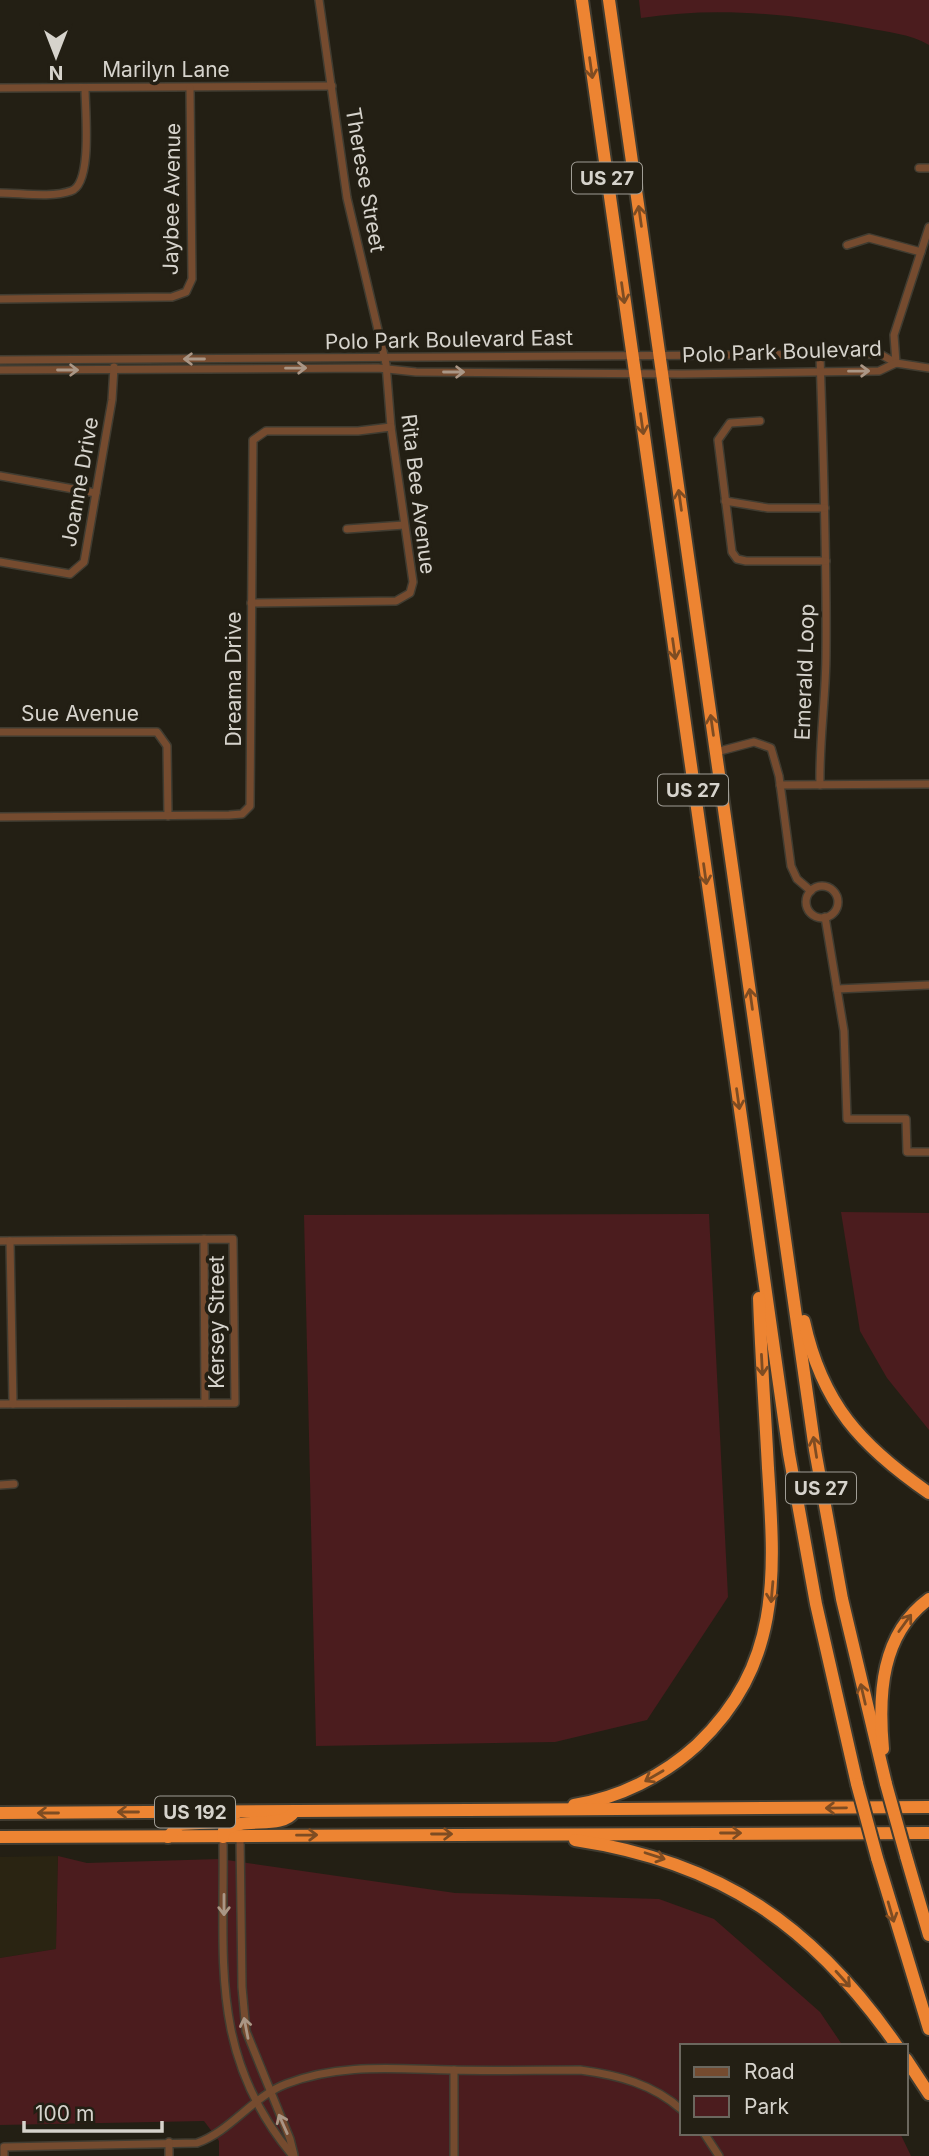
<svg xmlns="http://www.w3.org/2000/svg" width="929" height="2156" viewBox="0 0 929 2156" font-family="Inter,sans-serif">
<rect width="100%" height="100%" fill="#231f14"/>
<polygon fill="#2a2412" points="58,1856 56,1949 0,1958 0,1857"/>
<g fill="#4b1c1e">
<path d="M639,0h290v45c-18,-11 -42,-13 -62,-17 -75,-14 -150,-22 -226,-10z"/>
<polygon points="841,1212 929,1213 929,1430 887,1378 860,1331"/>
<polygon points="709,1214 728,1597 647,1720 555,1742 316,1746 304,1215"/>
<polygon points="58,1856 87,1863 220,1859 455,1893 659,1899 714,1919 820,2012 843,2046 682,2046 682,2133 900,2133 911,2156 219,2156 219,2141 204,2121 0,2125 0,1958 56,1949"/>
</g>
<g fill="none" stroke-linecap="round" stroke-linejoin="round">
<g stroke="#403c31" stroke-width="10">
<g id="street">
<polyline points="0,88 332,86"/>
<polyline points="919,168 929,168"/>
<path d="M0,193c21,0 51,5 71,-2 22,-7 14,-82 14,-103"/>
<polyline points="847,245 869,238 921,252"/>
<polyline points="0,299 172,297 186,292 192,279 190,88"/>
<path d="M820,355c3,99 7,198 6,298 0,44 -7,88 -6,132"/>
<polyline points="0,360 880,354 896,363"/>
<polyline points="896,363 894,335 929,227"/>
<polyline points="0,370 378,368 416,372 682,374 879,371 896,363 929,368"/>
<polyline points="760,421 730,423 718,440 732,552 737,559 746,561 826,561"/>
<polyline points="0,476 96,493"/>
<polyline points="725,501 768,508 825,508"/>
<polyline points="347,529 404,525"/>
<polyline points="0,562 70,574 84,562 112,400 114,367"/>
<polyline points="251,603 396,601 410,593 413,582 391,427 386,364 347,198 319,0"/>
<polyline points="0,732 157,732 167,746 168,816"/>
<polyline points="716,752 754,742 771,748 779,776 791,866 797,879 811,891"/>
<polyline points="780,785 929,784"/>
<polyline points="0,817 229,815 242,814 250,806 253,440 266,431 358,431 391,427"/>
<circle cx="822" cy="902" r="16"/>
<polyline points="825,917 844,1031 847,1119 906,1119 907,1152 929,1152"/>
<polyline points="837,989 929,985"/>
<polyline points="204,1239 205,1403"/>
<polyline points="0,1241 233,1239 235,1403 0,1404"/>
<polyline points="10,1241 13,1404"/>
<polyline points="0,1485 14,1484"/>
<polyline points="240,1836 242,1987 246,2031 290,2139 294,2155"/>
<path d="M223,1837c2,122 -15,218 70,319"/>
<polyline points="454,2070 454,2156"/>
<polyline points="704,2133 719,2156"/>
<path d="M4,2156v-9l193,-4c34,-12 55,-46 89,-59 53,-21 109,-15 165,-14 43,1 86,0 129,0 38,5 73,14 102,40"/>
<polyline points="169,2156 169,2142"/>
</g>
</g>
<g stroke="#403c31" stroke-width="16">
<g id="highway">
<polyline points="582,0 789,1454 816,1604 857,1784"/>
<polyline points="609,0 815,1450 842,1599 886,1784"/>
<path d="M804,1321c18,83 57,125 125,172"/>
<path d="M883,1749c-5,-55 -2,-115 46,-150"/>
<path d="M574,1805c45,-7 89,-29 123,-60 85,-81 78,-170 71,-277 -3,-57 -7,-114 -9,-170"/>
<polyline points="0,1813 929,1807"/>
<polyline points="0,1837 929,1833"/>
<polyline points="168,1837 180,1824 219,1822 236,1813"/>
<path d="M223,1837l1,-7c20,-14 57,0 70,-18"/>
<path d="M575,1840c146,22 238,85 322,206"/>
<polyline points="906,1856 929,1935"/>
<polyline points="877,1858 929,2029"/>
<polyline points="906,2059 929,2094"/>
</g>
</g>
<use href="#street" stroke="#754b2f" stroke-width="7"/>
<use href="#highway" stroke="#ed8432" stroke-width="12"/>
<g stroke="#403c31" stroke-width="16" stroke-linecap="butt">
<g id="highway-bridge">
<polyline points="857,1784 877,1858"/>
<polyline points="886,1784 906,1856"/>
</g>
</g>
<use href="#highway-bridge" stroke="#ed8432" stroke-width="12"/>
</g>
<defs><path id="oneway-shaft" d="M-6 0H5M1.5-3L5.5 0L1.5 3" fill="none" stroke-width="1.6" stroke-linecap="round" stroke-linejoin="round" transform="scale(1.75)"/></defs>
<g stroke="#7e4c22">
<use href="#oneway-shaft" transform="translate(591 68) rotate(82)"/>
<use href="#oneway-shaft" transform="translate(640 216) rotate(-98)"/>
<use href="#oneway-shaft" transform="translate(623 293) rotate(82)"/>
<use href="#oneway-shaft" transform="translate(642 424) rotate(82)"/>
<use href="#oneway-shaft" transform="translate(680 500) rotate(-98)"/>
<use href="#oneway-shaft" transform="translate(674 649) rotate(82)"/>
<use href="#oneway-shaft" transform="translate(712 725) rotate(-98)"/>
<use href="#oneway-shaft" transform="translate(705 874) rotate(82)"/>
<use href="#oneway-shaft" transform="translate(751 999) rotate(-98)"/>
<use href="#oneway-shaft" transform="translate(738 1099) rotate(82)"/>
<use href="#oneway-shaft" transform="translate(762 1365) rotate(87)"/>
<use href="#oneway-shaft" transform="translate(815 1447) rotate(-99)"/>
<use href="#oneway-shaft" transform="translate(772 1592) rotate(95)"/>
<use href="#oneway-shaft" transform="translate(905 1623) rotate(-54)"/>
<use href="#oneway-shaft" transform="translate(863 1694) rotate(-103)"/>
<use href="#oneway-shaft" transform="translate(654 1776) rotate(150)"/>
<use href="#oneway-shaft" transform="translate(836 1808) rotate(179)"/>
<use href="#oneway-shaft" transform="translate(128 1812) rotate(180)"/>
<use href="#oneway-shaft" transform="translate(48 1813) rotate(180)"/>
<use href="#oneway-shaft" transform="translate(731 1833)"/>
<use href="#oneway-shaft" transform="translate(442 1834)"/>
<use href="#oneway-shaft" transform="translate(307 1835) rotate(-1)"/>
<use href="#oneway-shaft" transform="translate(655 1856) rotate(18)"/>
<use href="#oneway-shaft" transform="translate(891 1912) rotate(74)"/>
<use href="#oneway-shaft" transform="translate(843 1979) rotate(48)"/>
</g>
<g stroke="#aa9685">
<use href="#oneway-shaft" transform="translate(194 359) rotate(180)"/>
<use href="#oneway-shaft" transform="translate(296 368) rotate(-1)"/>
<use href="#oneway-shaft" transform="translate(68 370)"/>
<use href="#oneway-shaft" transform="translate(859 371) rotate(-1)"/>
<use href="#oneway-shaft" transform="translate(454 372)"/>
<use href="#oneway-shaft" transform="translate(224 1905) rotate(90)"/>
<use href="#oneway-shaft" transform="translate(246 2028) rotate(-101)"/>
<use href="#oneway-shaft" transform="translate(283 2124) rotate(-114)"/>
</g>
<g text-anchor="middle" stroke-width="7" stroke-linejoin="round" paint-order="stroke">
<g fill="#231f14" stroke="#a09d95" stroke-width="2">
<rect x="572" y="162.5" width="70" height="31" rx="5"/>
<rect x="658" y="774.5" width="70" height="31" rx="5"/>
<rect x="786" y="1472.5" width="70" height="31" rx="5"/>
<rect x="155" y="1796.5" width="80" height="31" rx="5"/>
</g>
<g font-size="19" font-weight="bold" fill="#d6d3cc">
<text x="607" y="185">US 27</text>
<text x="693" y="797">US 27</text>
<text x="821" y="1495">US 27</text>
<text x="195" y="1819">US 192</text>
</g>
<g font-size="21" fill="#d6d3cc" stroke="#231f14">
<text x="166" y="77">Marilyn Lane</text>
<text transform="translate(365 180) rotate(80)" y="7">Therese Street</text>
<text transform="translate(172 199) rotate(-89)" y="7">Jaybee Avenue</text>
<text transform="translate(449 340) rotate(-1)" y="7">Polo Park Boulevard East</text>
<text transform="translate(782 352) rotate(-2)" y="7">Polo Park Boulevard</text>
<text transform="translate(80 482) rotate(-80)" y="7">Joanne Drive</text>
<text transform="translate(418 494) rotate(83)" y="7">Rita Bee Avenue</text>
<text transform="translate(805 672) rotate(-88)" y="7">Emerald Loop</text>
<text transform="translate(234 679) rotate(-90)" y="7">Dreama Drive</text>
<text x="80" y="721">Sue Avenue</text>
<text transform="translate(217 1322) rotate(-90)" y="7">Kersey Street</text>
</g>
</g>
<rect x="680" y="2044" width="228" height="91" fill="#231f14" stroke="#6b675e" stroke-width="2"/>
<rect x="694" y="2067" width="35" height="10" fill="#754b2f" stroke="#6b675e" stroke-width="2"/>
<text x="744" y="2079" font-size="21" fill="#d6d3cc">Road</text>
<rect x="694" y="2096" width="35" height="21" fill="#4b1c1e" stroke="#6b675e" stroke-width="2"/>
<text x="744" y="2114" font-size="21" fill="#d6d3cc">Park</text>
<g transform="translate(56 56) rotate(180)" stroke="#231f14" stroke-width="5" paint-order="stroke">
<path d="M0-5L12 26L0 18L-12 26Z" fill="#d6d3cc"/>
<text y="-10" font-size="19" font-weight="bold" text-anchor="middle" fill="#d6d3cc">N</text>
</g>
<path d="M24 2121v10h138v-10" fill="none" stroke="#d6d3cc" stroke-width="3.5"/>
<text x="35" y="2121" font-size="21" fill="#d6d3cc" stroke="#231f14" stroke-width="5" paint-order="stroke">100 m</text>
</svg>
